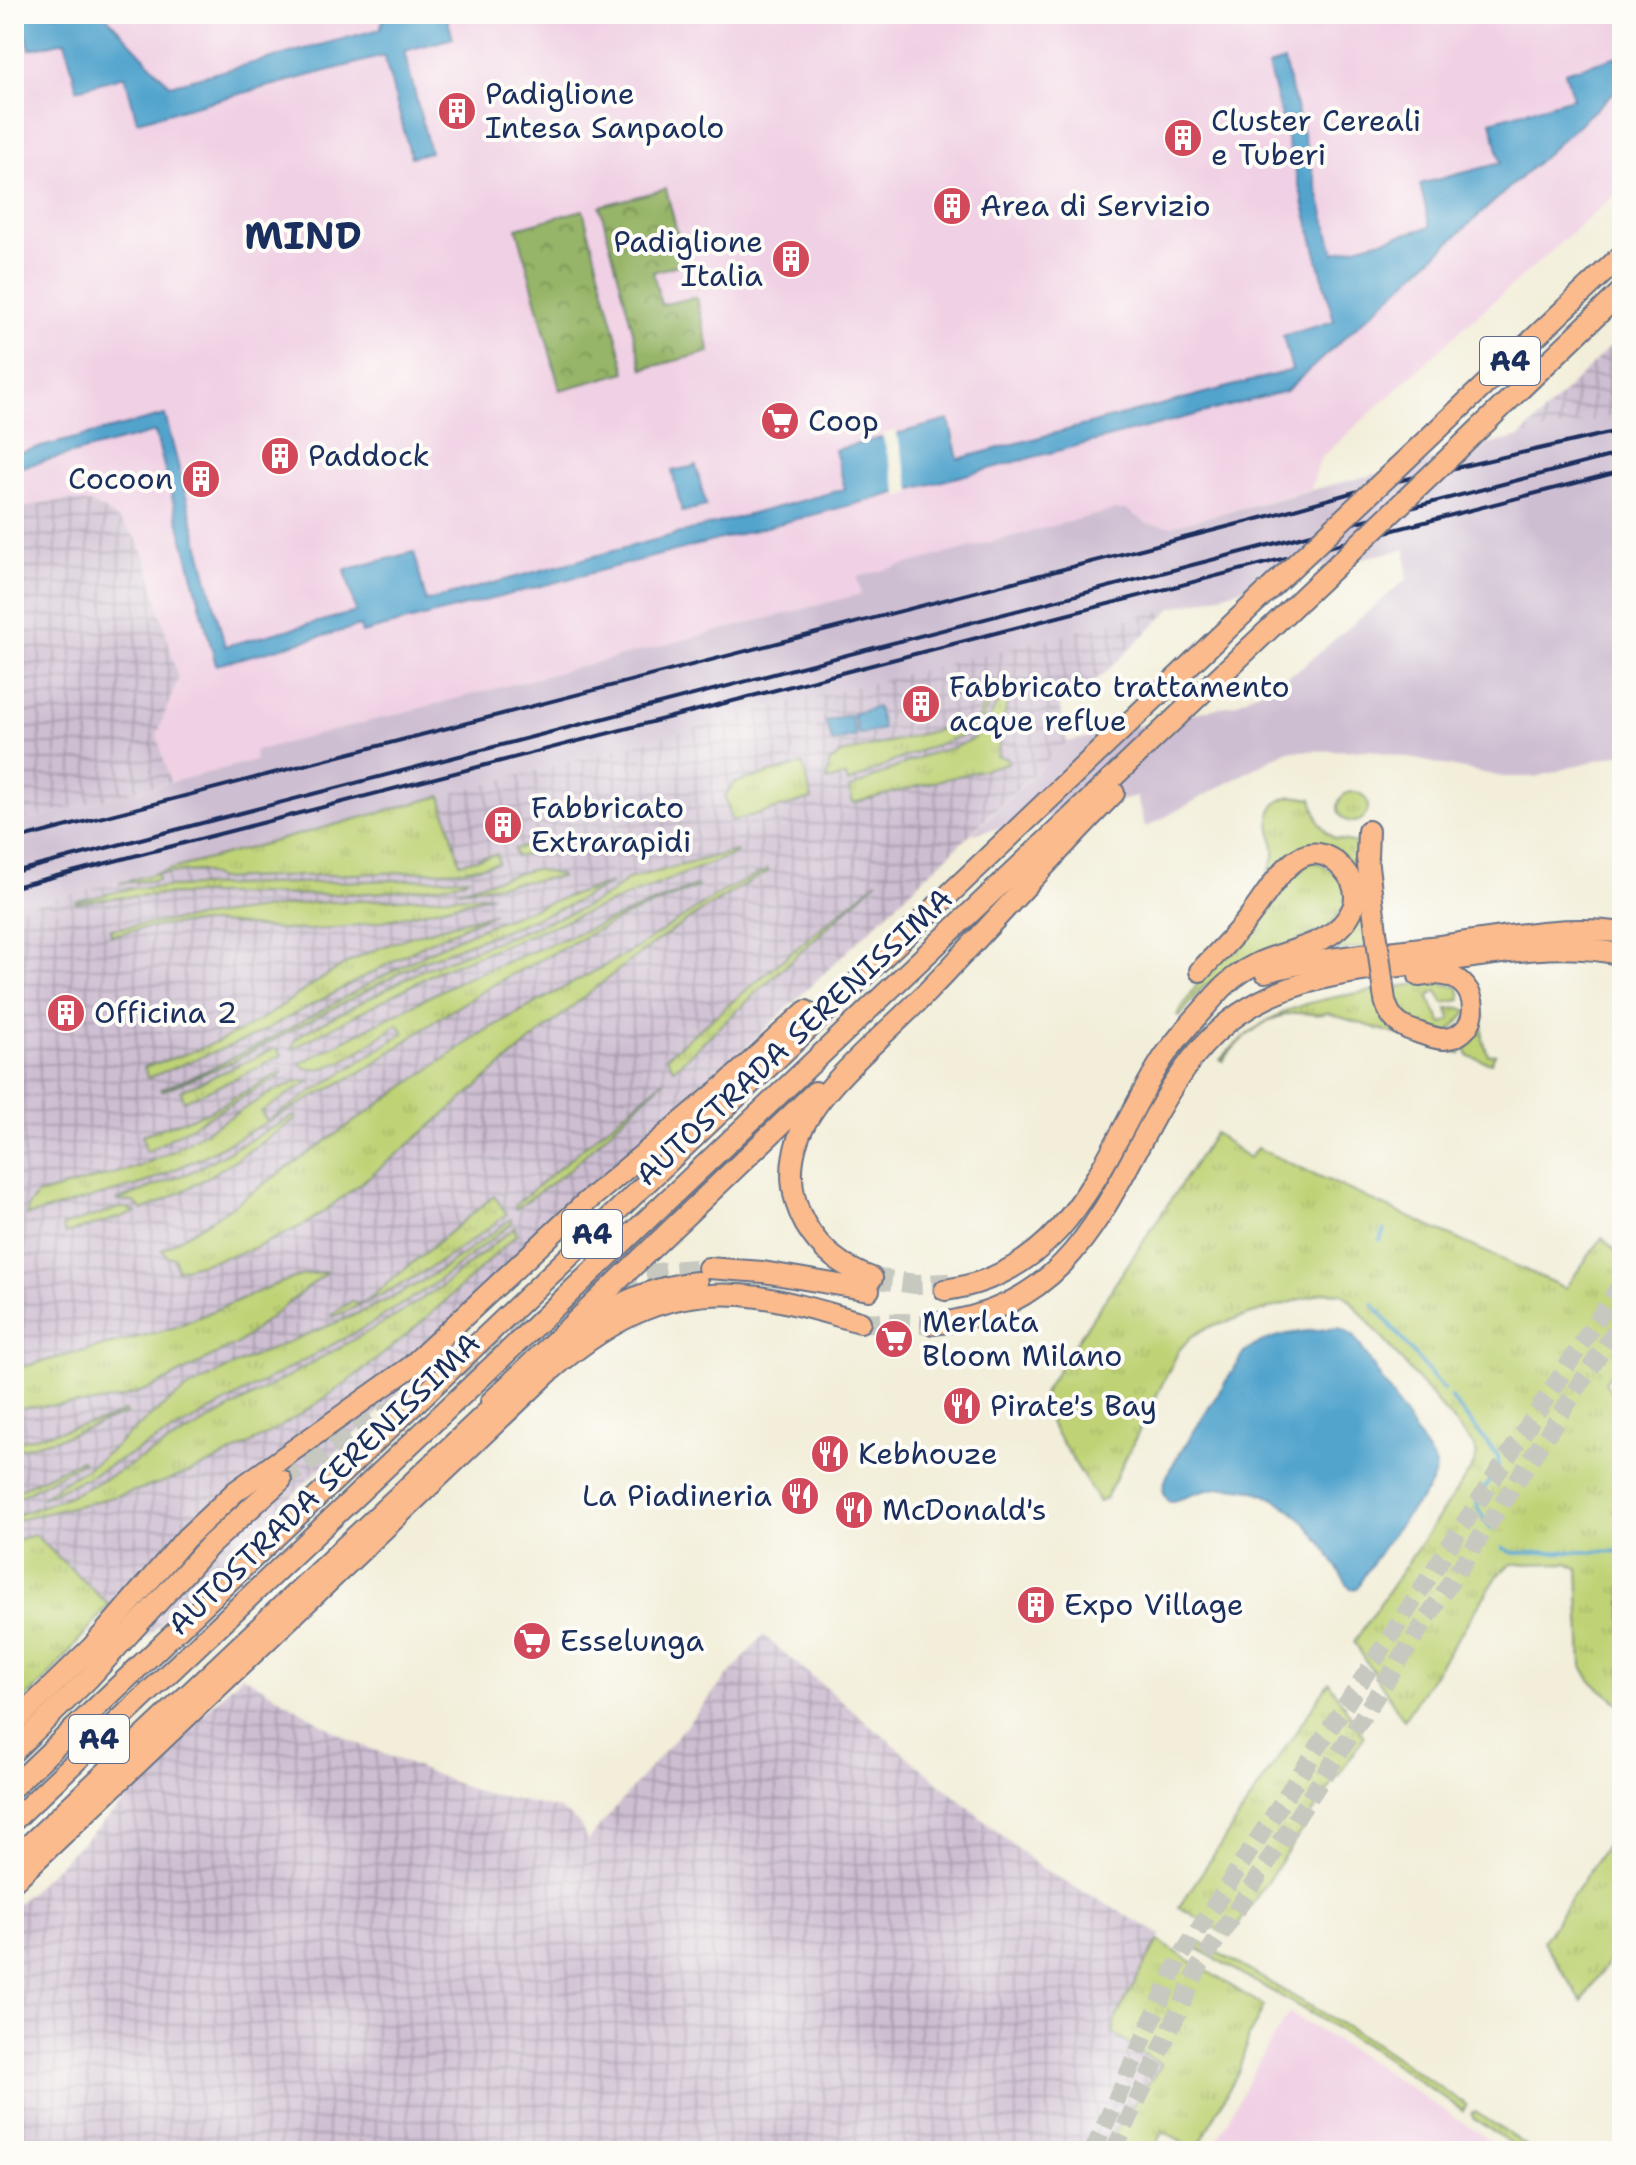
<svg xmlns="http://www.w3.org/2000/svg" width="1636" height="2165" viewBox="0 0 1636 2165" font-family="'Shantell Sans',sans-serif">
<defs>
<pattern id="industrial-grid" width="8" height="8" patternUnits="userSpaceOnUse" patternTransform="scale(2)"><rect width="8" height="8" fill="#cebed1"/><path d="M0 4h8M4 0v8" fill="none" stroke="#a69bad"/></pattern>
<pattern id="grass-tufts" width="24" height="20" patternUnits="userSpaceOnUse" patternTransform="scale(2)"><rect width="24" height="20" fill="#bfd376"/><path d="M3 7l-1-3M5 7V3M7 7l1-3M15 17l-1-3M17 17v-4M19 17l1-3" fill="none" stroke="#a4b568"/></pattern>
<pattern id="forest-crowns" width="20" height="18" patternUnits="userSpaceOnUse" patternTransform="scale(2)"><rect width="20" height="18" fill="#97b567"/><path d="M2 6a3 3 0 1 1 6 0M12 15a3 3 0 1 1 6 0" fill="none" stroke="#7a9458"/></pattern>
</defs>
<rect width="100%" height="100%" fill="#fdfcf7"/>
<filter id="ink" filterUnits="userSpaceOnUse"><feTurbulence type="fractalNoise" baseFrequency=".0125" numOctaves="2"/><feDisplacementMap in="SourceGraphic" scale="16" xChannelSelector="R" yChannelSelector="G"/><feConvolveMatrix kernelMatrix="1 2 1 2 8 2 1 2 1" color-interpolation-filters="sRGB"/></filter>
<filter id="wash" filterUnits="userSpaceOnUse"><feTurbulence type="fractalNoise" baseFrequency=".006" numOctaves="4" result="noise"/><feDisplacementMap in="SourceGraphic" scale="32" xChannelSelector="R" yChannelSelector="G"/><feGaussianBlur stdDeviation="1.8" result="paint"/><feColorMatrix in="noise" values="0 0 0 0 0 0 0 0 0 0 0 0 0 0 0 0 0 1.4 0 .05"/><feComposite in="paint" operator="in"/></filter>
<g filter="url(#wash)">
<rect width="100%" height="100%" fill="#f2eed9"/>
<g fill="#f0d0e4">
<polygon points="14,14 1622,14 1622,189 1461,330 1320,459 1311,489 1170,526 1148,524 1127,510 857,577 861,594 255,751 256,760 170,782 157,735 178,679 147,561 136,538 109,512 91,504 69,500 47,502 14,510"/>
<polygon points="1289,2013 1358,2054 1506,2151 1211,2151 1259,2061"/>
</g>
<g fill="url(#industrial-grid)">
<polygon points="1622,334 1622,415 1520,437"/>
<polygon points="69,500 91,504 108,512 125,526 136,538 147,561 178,679 157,735 170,782 14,823 14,510 47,502"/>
<polygon points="1174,606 1102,676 1059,702 1067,742 548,1236 448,1344 145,1639 35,1535 14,1540 14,909 786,704"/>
<polygon points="763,1635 1038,1866 1161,1935 1117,2015 1161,2065 1101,2151 14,2151 14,1907 144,1783 163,1755 242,1675 349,1740 478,1792 560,1809 580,1824 587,1841"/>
</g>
<polygon fill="#cebed1" points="1622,415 1622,753 1536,777 1503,777 1370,750 1286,751 1145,828 1137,797 972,834 1067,742 1235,704 1298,670 1407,579 1406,549 1284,575 1212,598 786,704 14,909 14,823 256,760 254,751 861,594 857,577 1114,510 1127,510 1148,524 1170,526 1520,437"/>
<g fill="url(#grass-tufts)" stroke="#6d816a" stroke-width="2">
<path d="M982,679l11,1 -7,32 -5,9 -12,12 -66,24 -55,26 -2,-7 -19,5 2,-18 12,-9 136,-34c11,-12 -1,-27 5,-41z"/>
<path d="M1010,688l-13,68 10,2 1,5 -155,40 -4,-14c25,-11 49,-23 74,-33 17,-6 37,-8 52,-19 17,-12 20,-41 35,-49z"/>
<polygon points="803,764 812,799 732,821 725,796 734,783"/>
<circle cx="1353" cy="807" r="15"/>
<polygon points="441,796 460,863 497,854 498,863 464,870 218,879 201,871 157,874 158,880 120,883"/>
<path d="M1292,796l20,3 7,23 7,9 8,7 27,6 12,102 -73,10 57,-40 -21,-62 -71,26c3,-8 8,-16 9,-25 2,-23 -19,-49 18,-59z"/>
<polygon points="557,838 566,847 516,857 514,849"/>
<polygon points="736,851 737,853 438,971 292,1049 295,1040 303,1033 422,970 583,908 611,893 628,879"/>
<polygon points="1312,862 1321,864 1342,877 1347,902 1329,927 1230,970 1206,985 1199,991 1180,1017 1177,1015 1200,980 1284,876"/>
<polygon points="534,869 560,875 561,877 458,890"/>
<path d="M768,869v3c-171,90 -305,241 -462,352l-58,27 -71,19 -3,-13h-6l-6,-7 66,-41 258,-179 146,-79 90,-59z"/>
<path d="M468,878c-11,7 -36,9 -52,11 -113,14 -228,-5 -340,14v-2l58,-13z"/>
<polygon points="877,881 674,1069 666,1057"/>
<path d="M611,883l-44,23 -147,56 -186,99 -72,30 -1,-2c96,-36 182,-94 272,-139 57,-28 117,-49 178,-67z"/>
<path d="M697,885l1,2 -75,30 -120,62 -64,39 -71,50 -164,88 -59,27 -118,33 1,-10 9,-11 101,-28 33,-15 103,-61 25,-10h11l-49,31 6,9 137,-88 -6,-9c-23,15 -74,60 -99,40l160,-83z"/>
<path d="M493,895c-60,14 -119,32 -181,35 -32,2 -65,-6 -98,-7 -35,-1 -69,5 -103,12l-1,-6 199,-26z"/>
<path d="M494,913l-67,30 -175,94 -104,41 -4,-11c44,-13 85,-27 124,-52 29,-19 56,-40 87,-56 44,-22 92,-33 139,-46z"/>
<polygon points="1432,982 1459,987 1461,1000 1444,1003 1437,991 1428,997 1442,1024 1451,1019 1447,1009 1461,1008 1468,1011 1449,1033 1403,1020 1389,988"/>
<path d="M1378,990l4,19 73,33 6,12 -134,-41c-10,4 -21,-1 -32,0 -29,3 -56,25 -72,48l-3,-1c51,-54 88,-59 158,-70z"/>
<polygon points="1480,1013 1484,1017 1482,1018 1483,1039 1488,1055 1495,1054 1491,1063 1468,1056 1461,1038"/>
<polygon points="276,1048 282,1055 239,1077 184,1101 181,1091"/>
<polygon points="283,1071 280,1076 146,1152 142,1135 208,1112"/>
<polygon points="665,1079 570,1169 516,1209 515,1205"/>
<path d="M294,1116l2,3c-50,34 -98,68 -153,91l-9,-8 -18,-1 75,-29z"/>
<polygon points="1215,1133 1249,1158 1257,1148 1565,1288 1602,1238 1622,1257 1622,1358 1605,1382 1622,1409 1622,1706 1590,1680 1582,1666 1578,1569 1568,1563 1512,1564 1499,1574 1404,1720 1354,1642 1473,1466 1477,1455 1473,1445 1351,1301 1342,1293 1325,1292 1206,1328 1191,1337 1179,1350 1106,1498 1099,1502 1045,1415 1042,1400 1044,1391"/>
<path d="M494,1196l13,18c-58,45 -107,75 -175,103l-1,-2 21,-14 5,3 9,-3z"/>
<polygon points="119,1208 127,1208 135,1213 65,1234 63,1226"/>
<path d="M511,1219l1,4 -81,63 -64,40 -275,149 -50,23c10,-12 40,-25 55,-37 32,-25 60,-54 96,-75 61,-34 127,-54 190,-84 47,-22 87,-52 128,-83z"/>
<path d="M515,1227l2,7c-100,95 -197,185 -327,238 -56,23 -118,34 -176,49v-5l53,-19 34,-16 295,-165 46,-30z"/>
<polygon points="327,1272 237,1344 154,1387 122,1398 94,1403 14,1408 14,1369 173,1328 274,1285 303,1275"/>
<polygon points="125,1411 126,1414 64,1437 14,1450 14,1442 108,1419"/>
<polygon points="81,1460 83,1462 14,1500 14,1492"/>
<polygon points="35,1535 109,1605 47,1678 14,1710 14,1540"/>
<polygon points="1329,1682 1364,1737 1230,1937 1179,1907"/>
<polygon points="1622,1821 1622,1940 1582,2002 1543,1941"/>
<polygon points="1158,1941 1264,2006 1249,2036 1239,2070 1197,2150 1163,2131 1153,2151 1101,2151 1161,2065 1113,2033 1117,2015"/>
<polygon points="1200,1942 1376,2044 1466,2105 1463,2111 1374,2050 1197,1948"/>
<polygon points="1476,2112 1534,2151 1522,2151 1473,2118 1472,2113"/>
</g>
<g fill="url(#forest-crowns)" stroke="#597262" stroke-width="2">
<polygon points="666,189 685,263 653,272 661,305 696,297 710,352 643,369 600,206"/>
<polygon points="583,210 626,372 560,390 517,228"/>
</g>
<g fill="#52a4cd" stroke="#366a96" stroke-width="2">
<polygon points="21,14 104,14 170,85 380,29 385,14 446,14 453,38 404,51 430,152 411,157 384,56 137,121 125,76 77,89 65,41 30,49"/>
<polygon points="1622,53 1622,85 1286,391 362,633 360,626 216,665 155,432 14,469 14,454 165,415 225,646 356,612 345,570 414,552 426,601 845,489 835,450 949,420 958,459 1292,370 1283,336 1334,321 1268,66 1284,61 1334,253 1430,227 1420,184 1501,163 1491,121 1573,98 1565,72 1618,56"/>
<polygon points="696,466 706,506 682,512 672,471"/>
<polygon points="877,707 883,729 859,735 853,714"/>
<polygon points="850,715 856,736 832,742 826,721"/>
<path d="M1339,1328l15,8 82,129c-1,22 -19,37 -32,54 -17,22 -34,45 -47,69l-6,1c-9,-10 -15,-24 -23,-36 -26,-40 -60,-70 -110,-65 -16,2 -32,10 -48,14 -12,-11 -5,-20 0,-33l74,-116c27,-22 62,-21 95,-25z"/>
</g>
<polygon fill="#f2eed9" points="896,430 912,493 899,497 882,434"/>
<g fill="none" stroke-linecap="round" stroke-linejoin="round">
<g stroke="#52a4cd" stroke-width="4">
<polyline points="204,14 239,14"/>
<polyline points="1380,1240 1384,1230"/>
<polyline points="1373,1304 1444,1390"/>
<polyline points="1450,1397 1498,1456 1498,1467 1477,1499 1478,1509 1491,1529"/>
<polyline points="1503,1548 1514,1553 1622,1551"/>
</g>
</g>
</g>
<g filter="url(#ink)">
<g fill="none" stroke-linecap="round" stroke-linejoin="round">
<g stroke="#c7c8c0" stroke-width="18" stroke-dasharray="18 9" stroke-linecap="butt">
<polyline points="1093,2151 1180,1958 1622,1282"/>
<polyline points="1114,2151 1199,1967 1622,1320"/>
</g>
<g stroke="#c7c8c0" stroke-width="20" stroke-dasharray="20 10" stroke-linecap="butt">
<polyline points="872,1278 915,1284 949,1283"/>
<polyline points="860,1322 933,1324"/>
<path d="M459,1368c61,-38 122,-81 193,-94 18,-4 37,-4 56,-6"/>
<polyline points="281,1480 422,1391"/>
</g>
<g stroke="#667289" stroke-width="24">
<g id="motorway">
<polyline points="1452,455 1622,291"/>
<polyline points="1398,467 1622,255"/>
<polyline points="1368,831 1367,858 1376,931"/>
<path d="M1265,972c57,-15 117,-19 175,-26 59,-8 123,-22 182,-13"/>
<path d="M1384,994c2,18 12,32 30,37 9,3 20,8 30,8 40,-3 37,-59 0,-64 -8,-2 -17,0 -25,1"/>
<polyline points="708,1268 763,1272 869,1290"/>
<path d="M872,1278c-58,-20 -95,-77 -74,-139 18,-51 90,-106 128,-146 64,-66 124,-135 188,-200"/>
<path d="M945,1290c127,-18 157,-133 215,-227 15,-24 35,-44 54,-66 12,-14 25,-25 42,-33 33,-16 81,-18 97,-56 5,-14 0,-28 -10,-39 -40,-44 -70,17 -90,43 -15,21 -35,40 -53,59"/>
<path d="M933,1324c132,-16 166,-105 222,-208 22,-39 47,-77 84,-102 58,-40 129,-44 197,-52 60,-7 126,-23 186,-7"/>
<path d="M552,1352c43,-38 88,-64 145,-70"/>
<polyline points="491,1402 815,1092"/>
<polyline points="14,1723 92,1647 186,1538 236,1491 409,1368 585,1203 722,1088 806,1011"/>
<polyline points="14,1751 89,1678 210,1545 281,1480"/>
<polyline points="14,1786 1284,575"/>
<polyline points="14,1820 1338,564"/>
<polyline points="14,1859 502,1398"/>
<path d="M14,1881l535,-509c63,-55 123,-87 210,-75 34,5 68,16 101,25"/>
</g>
</g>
<use href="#motorway" stroke="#fbbb8c" stroke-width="20"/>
<g stroke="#1b2f5e" stroke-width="4">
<polyline points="14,840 1269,516 1376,486 1622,430"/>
<polyline points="14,872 1622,453"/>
<polyline points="14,887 1622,471"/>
</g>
<g stroke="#667289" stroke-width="24" stroke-linecap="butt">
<g id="motorway-bridge">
<polyline points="1338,564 1452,455"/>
<polyline points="1284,575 1398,467"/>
<polyline points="1376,931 1384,994"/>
</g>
</g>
<use href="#motorway-bridge" stroke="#fbbb8c" stroke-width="20"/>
</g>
</g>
<defs>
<g id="building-disc" transform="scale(2)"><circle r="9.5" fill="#d1495b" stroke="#fdfcf7"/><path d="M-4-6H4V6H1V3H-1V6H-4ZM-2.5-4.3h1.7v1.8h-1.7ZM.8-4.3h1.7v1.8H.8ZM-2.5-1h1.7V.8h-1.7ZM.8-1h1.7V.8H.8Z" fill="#fff"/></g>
<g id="supermarket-disc" transform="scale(2)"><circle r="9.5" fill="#d1495b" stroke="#fdfcf7"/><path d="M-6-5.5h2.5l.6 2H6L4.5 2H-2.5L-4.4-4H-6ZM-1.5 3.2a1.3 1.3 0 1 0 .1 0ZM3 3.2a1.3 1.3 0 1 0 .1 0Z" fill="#fff"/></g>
<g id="restaurant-disc" transform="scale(2)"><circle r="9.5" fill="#d1495b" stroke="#fdfcf7"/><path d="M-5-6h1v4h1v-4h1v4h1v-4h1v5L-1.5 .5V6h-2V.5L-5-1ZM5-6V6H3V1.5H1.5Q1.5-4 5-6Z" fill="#fff"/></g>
</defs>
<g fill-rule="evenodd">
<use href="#building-disc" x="457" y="111"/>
<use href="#building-disc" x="1183" y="138"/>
<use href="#building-disc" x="952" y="206"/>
<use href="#building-disc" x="791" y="259"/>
<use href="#supermarket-disc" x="780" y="421"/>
<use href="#building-disc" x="280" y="456"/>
<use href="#building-disc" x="201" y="479"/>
<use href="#building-disc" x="921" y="704"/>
<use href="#building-disc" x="503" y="825"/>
<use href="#building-disc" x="66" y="1013"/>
<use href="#supermarket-disc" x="894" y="1339"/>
<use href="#restaurant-disc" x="962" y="1406"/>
<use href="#restaurant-disc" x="830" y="1454"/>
<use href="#restaurant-disc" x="800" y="1496"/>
<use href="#restaurant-disc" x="854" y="1510"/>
<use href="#building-disc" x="1036" y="1605"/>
<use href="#supermarket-disc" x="532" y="1641"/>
</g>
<g text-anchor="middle" stroke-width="8" stroke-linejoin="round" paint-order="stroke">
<g fill="#fdfcf7" stroke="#5f6c8c" stroke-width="2">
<rect x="1480" y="337" width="60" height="48" rx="6"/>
<rect x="562" y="1210" width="60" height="48" rx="6"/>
<rect x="69" y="1715" width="60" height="48" rx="6"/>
</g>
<g font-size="28" font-weight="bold" fill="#1b2f5e">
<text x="1510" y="371">A4</text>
<text x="592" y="1244">A4</text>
<text x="99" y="1749">A4</text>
</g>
<g font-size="30" fill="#1b2f5e" stroke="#fdfcf7" text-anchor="start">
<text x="485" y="104">Padiglione<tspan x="485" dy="34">Intesa Sanpaolo</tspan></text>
<text x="1211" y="131">Cluster Cereali<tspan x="1211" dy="34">e Tuberi</tspan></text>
<text x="980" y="216">Area di Servizio</text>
<text x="763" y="252" text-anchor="end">Padiglione<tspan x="763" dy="34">Italia</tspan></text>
<text x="808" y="431">Coop</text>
<text x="308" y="466">Paddock</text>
<text x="173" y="489" text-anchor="end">Cocoon</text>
<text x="949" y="697">Fabbricato trattamento<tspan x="949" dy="34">acque reflue</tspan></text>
<text x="531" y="818">Fabbricato<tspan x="531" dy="34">Extrarapidi</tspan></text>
<text x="94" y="1023">Officina 2</text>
<text x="922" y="1332">Merlata<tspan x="922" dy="34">Bloom Milano</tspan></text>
<text x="990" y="1416">Pirate's Bay</text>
<text x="858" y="1464">Kebhouze</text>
<text x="772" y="1506" text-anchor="end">La Piadineria</text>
<text x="882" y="1520">McDonald's</text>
<text x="1064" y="1615">Expo Village</text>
<text x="560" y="1651">Esselunga</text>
</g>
<g font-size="30" fill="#1b2f5e" stroke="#fdfcf7">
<text transform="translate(794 1037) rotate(-43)" y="10">AUTOSTRADA SERENISSIMA</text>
<text transform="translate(324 1484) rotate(-44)" y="10">AUTOSTRADA SERENISSIMA</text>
</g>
<g font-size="38" font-weight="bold" fill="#1b2f5e" stroke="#fdfcf7">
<text x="303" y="249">MIND</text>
</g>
</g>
<rect width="1636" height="2165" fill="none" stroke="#fdfcf7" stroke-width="48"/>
</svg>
